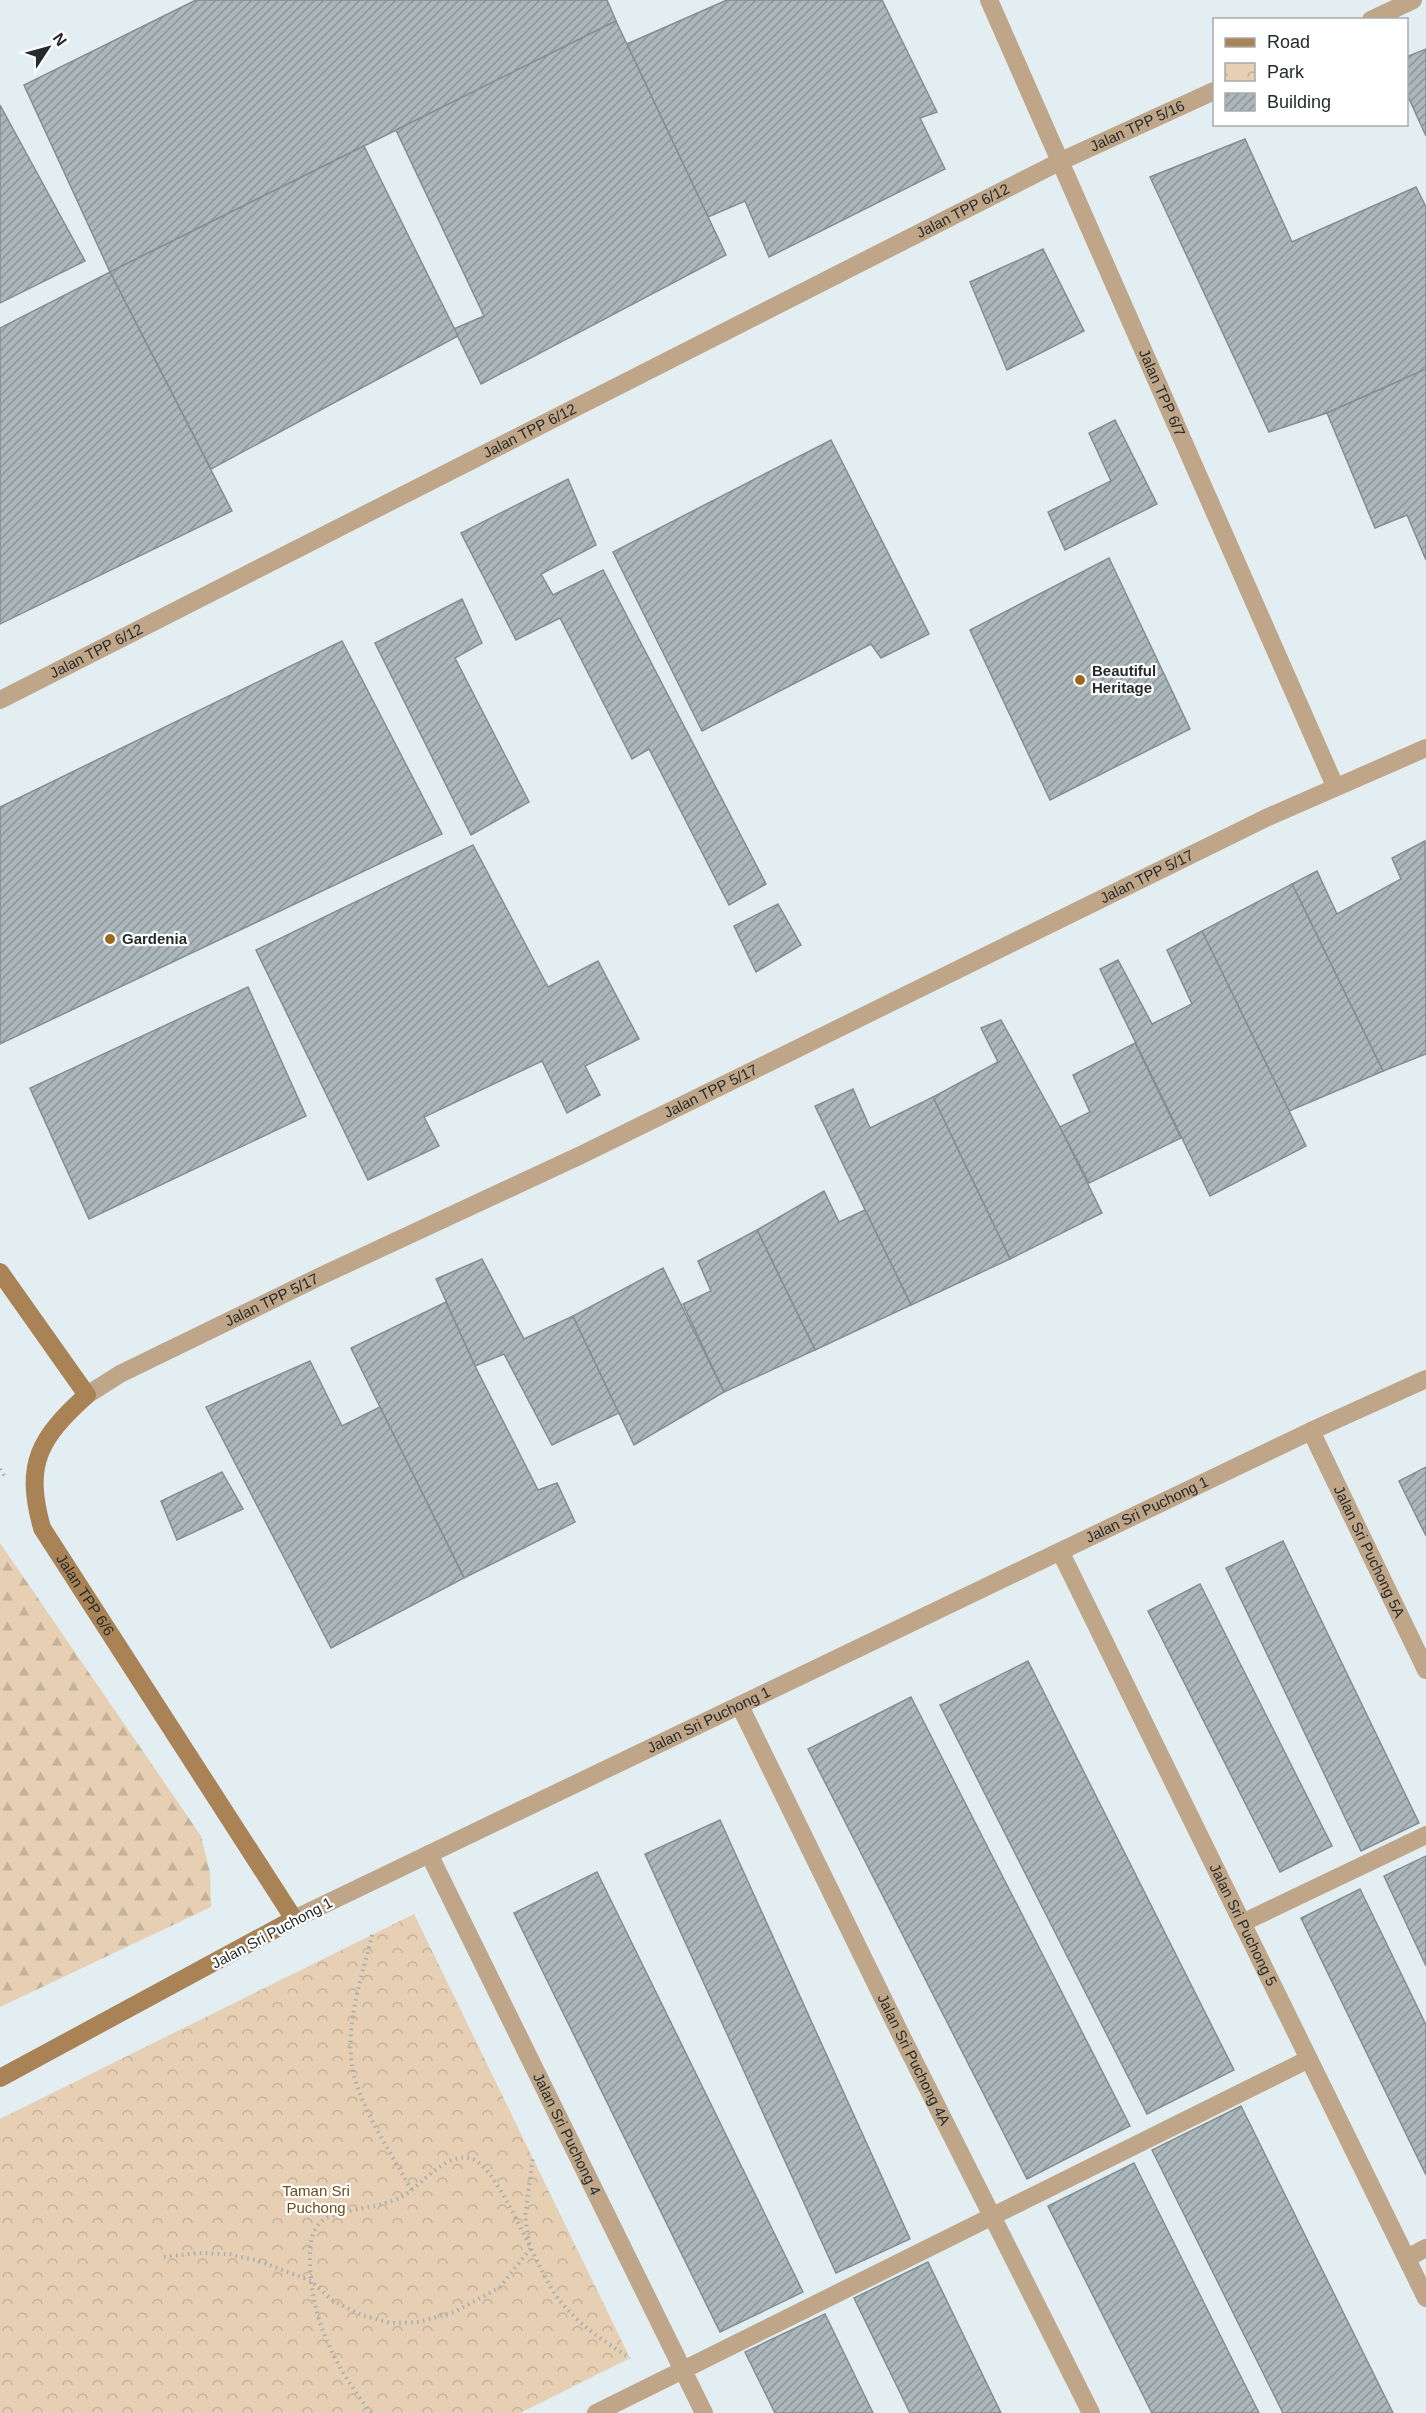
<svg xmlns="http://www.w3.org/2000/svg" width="1426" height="2413" viewBox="0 0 1426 2413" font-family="Arial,sans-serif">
<defs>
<pattern id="forest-firs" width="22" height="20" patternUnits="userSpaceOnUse" patternTransform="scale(1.5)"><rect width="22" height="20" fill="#e6cfb3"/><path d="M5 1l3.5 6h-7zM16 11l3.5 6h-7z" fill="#c5b29a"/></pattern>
<pattern id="park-crowns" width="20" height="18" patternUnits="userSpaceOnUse" patternTransform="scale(1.5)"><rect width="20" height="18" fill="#e6cfb3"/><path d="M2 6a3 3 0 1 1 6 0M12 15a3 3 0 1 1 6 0" fill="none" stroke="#c5b29a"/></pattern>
<pattern id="building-hatch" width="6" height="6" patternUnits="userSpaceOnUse" patternTransform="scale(1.5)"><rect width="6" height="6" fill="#abb7ba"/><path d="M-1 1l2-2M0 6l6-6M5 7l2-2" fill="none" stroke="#8b9597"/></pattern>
</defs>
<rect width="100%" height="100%" fill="#e2eef2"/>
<polygon fill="url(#forest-firs)" points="0,1543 201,1836 210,1873 211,1907 0,2007"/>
<polygon fill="url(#park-crowns)" points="414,1914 630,2358 520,2413 0,2413 0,2119"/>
<g fill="url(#building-hatch)" stroke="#838e91" stroke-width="1.5">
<polygon points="196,0 607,0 616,21 110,272 24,85"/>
<polygon points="727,0 882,0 937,112 920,118 945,169 769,257 745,201 708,217 627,44"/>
<polygon points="616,21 726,255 481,384 454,329 484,316 396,130"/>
<polygon points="1426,49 1426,136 1406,92 1406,57"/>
<polygon points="0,105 85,261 0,303"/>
<polygon points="1245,139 1292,242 1416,187 1426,207 1426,369 1327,413 1269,432 1150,177"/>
<polygon points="364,146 458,336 211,469 110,272"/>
<polygon points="1043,249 1084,331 1007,370 970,282"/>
<polygon points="110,272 232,511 0,624 0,328"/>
<polygon points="1426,369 1426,560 1407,515 1375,528 1327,413"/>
<polygon points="1115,420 1157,504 1065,550 1048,512 1111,481 1089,433"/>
<polygon points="831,440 929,634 881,658 871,644 702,731 613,552"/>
<polygon points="568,479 596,545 541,574 553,595 603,570 766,884 729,905 649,749 632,759 560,618 516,640 461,533"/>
<polygon points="1109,558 1190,729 1050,800 970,630"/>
<polygon points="462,599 482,643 455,658 529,802 471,835 375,643"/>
<polygon points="342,641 442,834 0,1044 0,807"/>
<polygon points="1425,841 1426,1054 1383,1071 1292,884 1317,871 1337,914 1401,879 1392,858"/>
<polygon points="473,845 548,987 598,961 639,1039 585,1066 600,1095 567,1113 542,1061 424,1117 439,1146 368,1180 256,950"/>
<polygon points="1292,884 1383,1071 1289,1111 1202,931"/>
<polygon points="778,904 801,945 756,972 734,926"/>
<polygon points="1202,931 1306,1146 1210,1196 1100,969 1118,960 1152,1024 1192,1004 1167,950"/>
<polygon points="248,987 306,1116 89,1219 30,1088"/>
<polygon points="1001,1020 1060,1127 1102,1213 1010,1259 933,1097 998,1062 981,1028"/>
<polygon points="1135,1043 1181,1138 1089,1183 1060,1127 1090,1112 1073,1075"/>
<polygon points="853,1089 870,1128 933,1097 1010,1259 911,1305 815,1106"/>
<polygon points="824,1191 839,1222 865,1210 911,1305 815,1350 757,1230"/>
<polygon points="757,1230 815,1350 724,1392 683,1304 711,1291 698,1261"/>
<polygon points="482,1259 524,1339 573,1316 619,1413 552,1445 504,1354 475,1366 436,1279"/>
<polygon points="663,1268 724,1392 634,1445 573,1316"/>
<polygon points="446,1302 475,1366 538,1490 557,1483 575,1522 464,1578 351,1348"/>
<polygon points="310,1361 342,1426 380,1407 464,1578 331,1648 206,1407"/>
<polygon points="1426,1467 1426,1536 1399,1481"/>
<polygon points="222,1472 243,1509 177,1540 161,1501"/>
<polygon points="1283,1541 1419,1823 1361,1851 1226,1568"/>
<polygon points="1200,1584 1332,1846 1280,1872 1148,1611"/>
<polygon points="1028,1661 1234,2070 1147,2114 940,1705"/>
<polygon points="911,1697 1130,2126 1027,2179 808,1749"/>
<polygon points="720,1820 910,2239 836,2273 645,1854"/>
<polygon points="1426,1856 1426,1966 1384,1876"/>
<polygon points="597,1872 803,2292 720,2332 514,1913"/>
<polygon points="1360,1889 1426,2025 1426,2175 1301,1918"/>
<polygon points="1241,2106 1393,2413 1283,2413 1152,2150"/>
<polygon points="1134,2163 1259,2413 1152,2413 1048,2206"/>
<polygon points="928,2262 1001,2413 910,2413 854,2298"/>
<polygon points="825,2314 873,2413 775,2413 745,2352"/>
</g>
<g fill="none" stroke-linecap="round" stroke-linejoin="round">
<g stroke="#a3adb0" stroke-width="4" stroke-dasharray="1.5 4.5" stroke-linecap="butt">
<polyline points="0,1469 6,1478"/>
<path d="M372,1935c-10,43 -28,91 -19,136 7,36 41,87 59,120"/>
<polyline points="164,2257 198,2253 229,2254 259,2261 311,2281 332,2300 361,2315 390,2323 419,2322 454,2312 477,2300 500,2287 530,2249 525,2216 533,2157"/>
<path d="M371,2413c-36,-46 -61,-95 -61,-153 0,-14 0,-27 11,-38 13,-13 61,-13 82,-26 20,-12 43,-45 69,-37 28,8 66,115 88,142 19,24 45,41 70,57"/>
</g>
<g stroke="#bfa688" stroke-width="18">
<polyline points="1242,1923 1426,1835"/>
<polyline points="683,2370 1309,2059"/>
</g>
<g stroke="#bfa688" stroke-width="18">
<path id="s1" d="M989,0l346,786"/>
<polyline points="1371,20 1413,0"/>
<path id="s2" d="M0,700l1059,-538 155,-71"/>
<path id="s3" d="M87,1395l33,-21 203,-99 258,-120 685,-337 160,-70"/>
<path id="s4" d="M1311,1431l115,239"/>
<path id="s5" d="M1061,1553l365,745"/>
<path id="s6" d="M740,1706l159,325 192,382"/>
<path id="s7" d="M429,1854l275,559"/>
<path id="s8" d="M294,1919l1017,-488 115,-52"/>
<polyline points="1407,2258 1426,2248"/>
<polyline points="596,2413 683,2370"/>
</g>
<path stroke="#a98356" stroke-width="18" id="s9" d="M0,1272l87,123c-48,43 -63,69 -45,133l252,391 -294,159"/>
</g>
<g fill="#9b681d" stroke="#fff" stroke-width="2">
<circle cx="1080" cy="680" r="6"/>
<circle cx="110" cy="939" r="6"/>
</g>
<g text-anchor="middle" stroke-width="4.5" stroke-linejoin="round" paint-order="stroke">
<g font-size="15" fill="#252a2b" stroke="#fff">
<text dy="5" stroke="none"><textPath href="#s2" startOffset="1274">Jalan TPP 5/16</textPath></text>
<text dy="5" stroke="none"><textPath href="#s2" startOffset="1080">Jalan TPP 6/12</textPath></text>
<text dy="5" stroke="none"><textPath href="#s1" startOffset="429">Jalan TPP 6/7</textPath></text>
<text dy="5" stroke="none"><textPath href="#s2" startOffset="594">Jalan TPP 6/12</textPath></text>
<text dy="5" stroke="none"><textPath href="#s2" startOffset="108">Jalan TPP 6/12</textPath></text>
<text dy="5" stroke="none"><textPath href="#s3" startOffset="1180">Jalan TPP 5/17</textPath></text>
<text dy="5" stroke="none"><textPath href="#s3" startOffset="694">Jalan TPP 5/17</textPath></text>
<text dy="5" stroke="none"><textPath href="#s3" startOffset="208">Jalan TPP 5/17</textPath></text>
<text dy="5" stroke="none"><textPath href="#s8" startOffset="946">Jalan Sri Puchong 1</textPath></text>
<text dy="5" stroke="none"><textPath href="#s4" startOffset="134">Jalan Sri Puchong 5A</textPath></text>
<text dy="5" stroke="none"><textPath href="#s9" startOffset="382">Jalan TPP 6/6</textPath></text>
<text dy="5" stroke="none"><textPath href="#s8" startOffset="460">Jalan Sri Puchong 1</textPath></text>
<text dy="5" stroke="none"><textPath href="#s5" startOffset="414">Jalan Sri Puchong 5</textPath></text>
<text transform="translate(272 1933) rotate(-28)" y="5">Jalan Sri Puchong 1</text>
<text dy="5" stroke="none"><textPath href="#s6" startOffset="394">Jalan Sri Puchong 4A</textPath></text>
<text dy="5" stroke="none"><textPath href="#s7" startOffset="312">Jalan Sri Puchong 4</textPath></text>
</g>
<g font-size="15" font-weight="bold" fill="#252a2b" stroke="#fff" text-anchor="start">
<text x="1092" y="676">Beautiful<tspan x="1092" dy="17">Heritage</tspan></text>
<text x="122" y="944">Gardenia</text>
</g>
<g font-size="15" fill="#704b16" stroke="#fff">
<text x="316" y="2196">Taman Sri<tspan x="316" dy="17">Puchong</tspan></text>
</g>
</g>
<rect x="1213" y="18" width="195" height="108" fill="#ffffff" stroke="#a8aaaa" stroke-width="1.5"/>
<rect x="1225" y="38" width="30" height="9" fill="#a98356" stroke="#a8aaaa" stroke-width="1.5"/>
<text x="1267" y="48" font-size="18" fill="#252a2b">Road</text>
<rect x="1225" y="63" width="30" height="18" fill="url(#park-crowns)" stroke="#a8aaaa" stroke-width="1.5"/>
<text x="1267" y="78" font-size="18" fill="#252a2b">Park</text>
<rect x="1225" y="93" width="30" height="18" fill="url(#building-hatch)" stroke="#a8aaaa" stroke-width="1.5"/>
<text x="1267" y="108" font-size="18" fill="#252a2b">Building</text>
<g transform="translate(48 48) rotate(54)" stroke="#ffffff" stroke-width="4.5" paint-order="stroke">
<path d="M0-4.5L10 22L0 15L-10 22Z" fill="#252a2b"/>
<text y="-9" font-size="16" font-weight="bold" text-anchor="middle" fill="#252a2b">N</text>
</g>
</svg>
